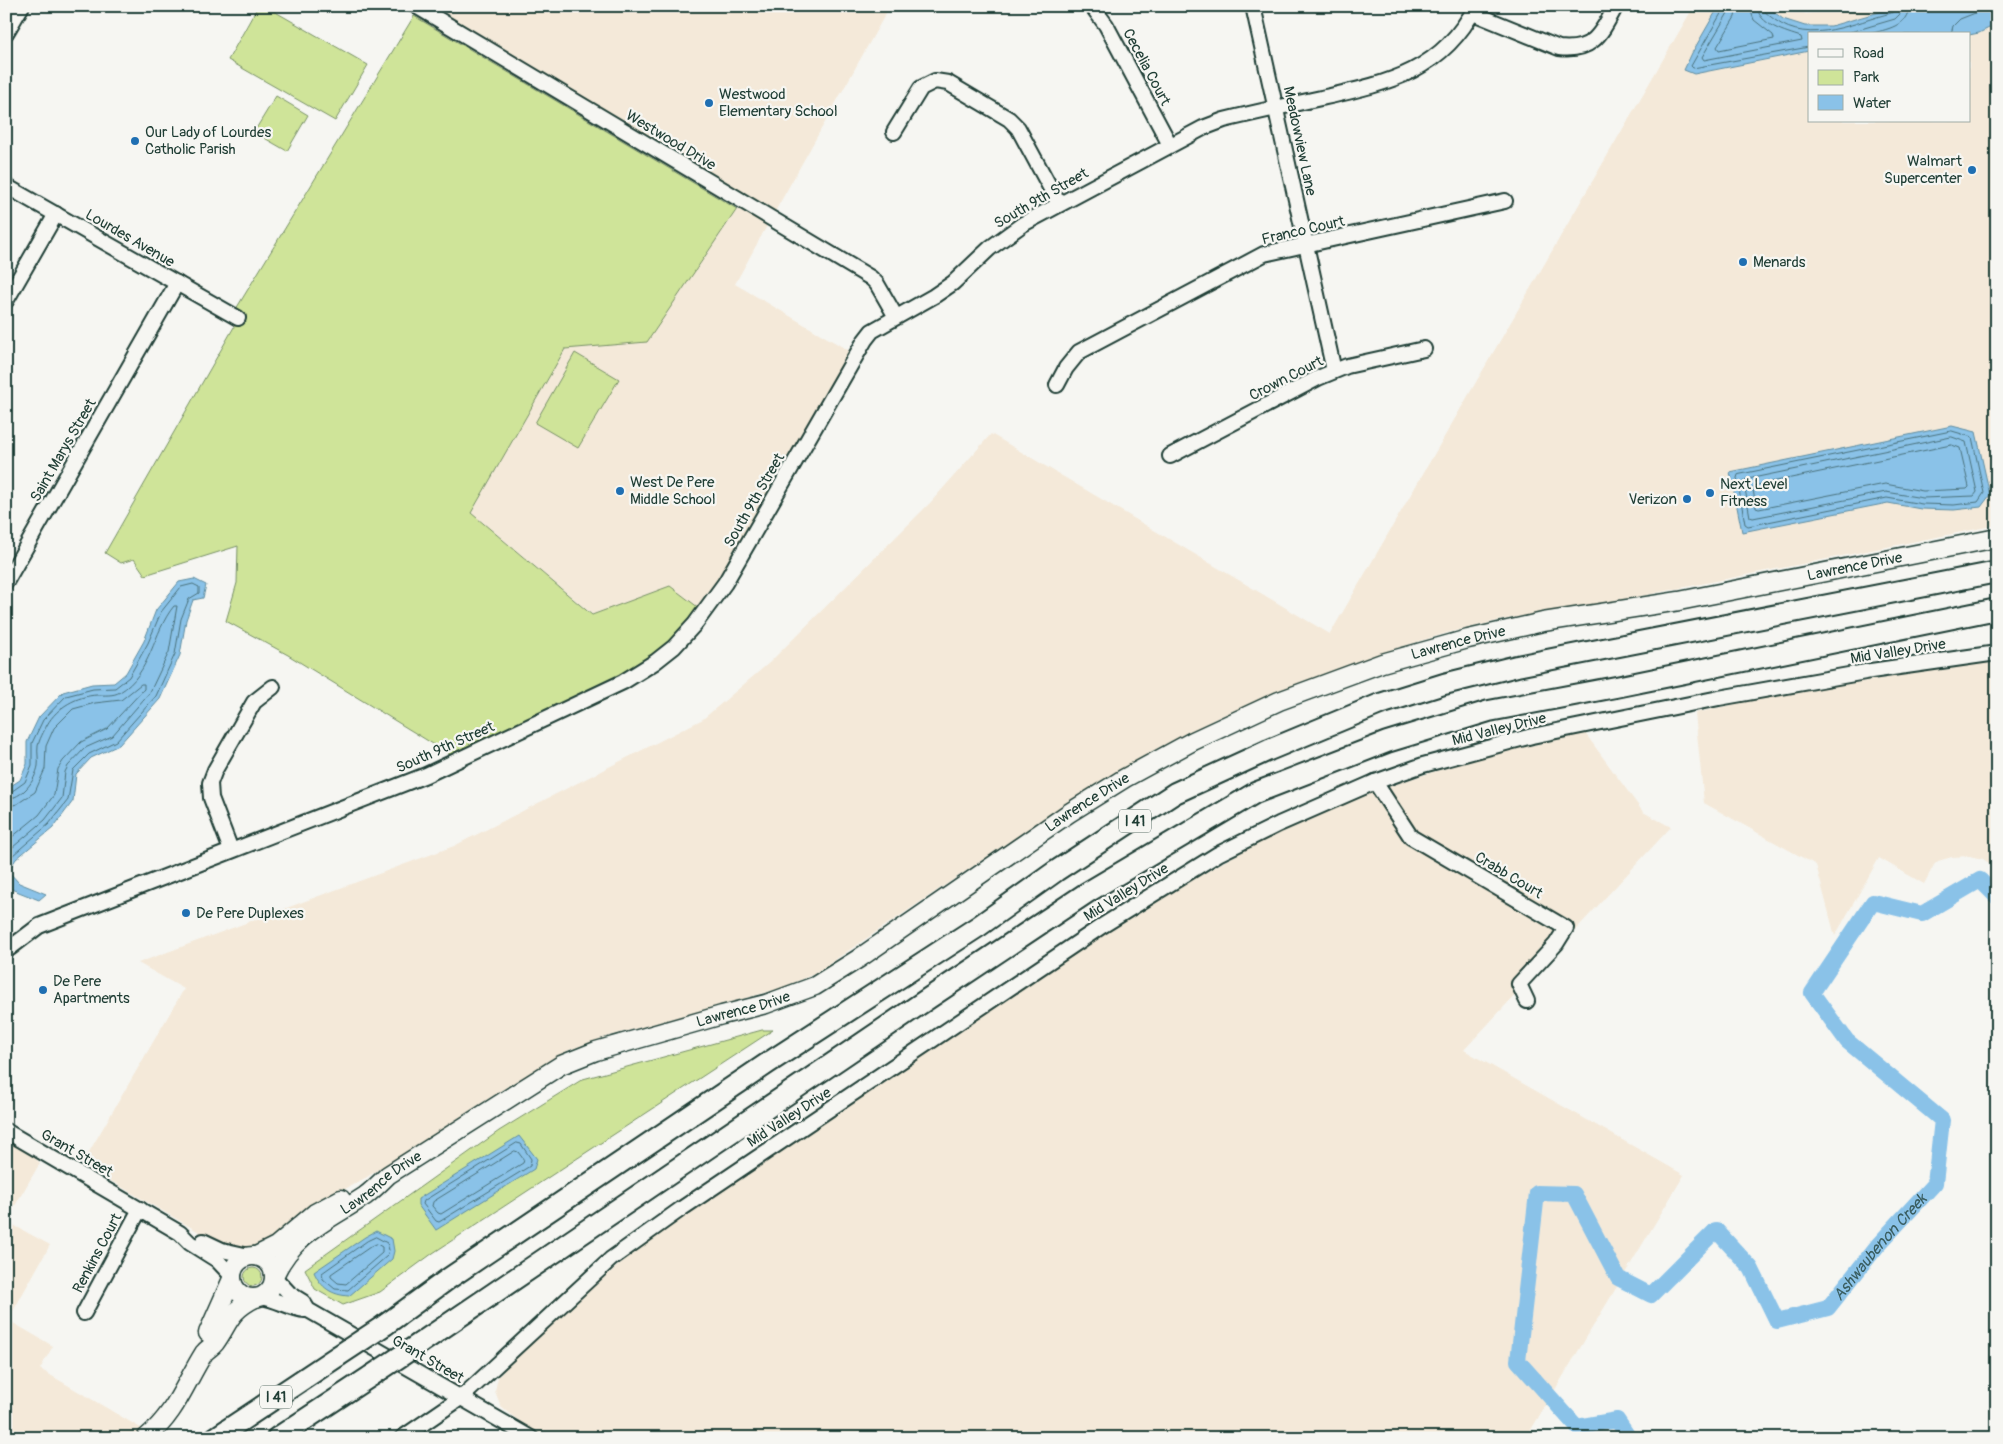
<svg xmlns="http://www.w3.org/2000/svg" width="2003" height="1444" viewBox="0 0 2003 1444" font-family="Pangolin,sans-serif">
<rect width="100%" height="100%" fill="#f6f6f2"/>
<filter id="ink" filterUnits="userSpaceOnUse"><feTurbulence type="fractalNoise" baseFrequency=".02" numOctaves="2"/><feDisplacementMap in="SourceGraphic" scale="10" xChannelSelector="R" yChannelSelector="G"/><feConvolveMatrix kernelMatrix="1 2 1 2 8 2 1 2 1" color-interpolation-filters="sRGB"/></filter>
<g filter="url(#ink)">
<g fill="#f4e9d9" fill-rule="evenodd">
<polygon points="421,6 890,6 772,217"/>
<path d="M1694,6h99l13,8 39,-8h152v519l-361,72 -130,22 -59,14 -63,19 -97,36 -70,30 -59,30 -81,48 -263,178 -32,14 -176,49 -37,13 -59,35 -143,92 -53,29 -43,37 -15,5h-20l-25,-9 -129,-75 102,-175 -46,-26 316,-117 249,-127 66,-56 161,-160 61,-69 339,200zM1809,34h160v87h-160z"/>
<polygon points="737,209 769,222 735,284 853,353 703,611 670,586 593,615 471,513 565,349 646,342"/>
<polygon points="1997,661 1997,876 1992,865 1983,859 1969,856 1952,857 1938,861 1934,865 1924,884 1879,858 1835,936 1816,865 1704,803 1695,713 1775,695"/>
<polygon points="1585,733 1643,812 1671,827 1464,1050 1684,1175 1526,1438 541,1438 501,1407 495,1391 498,1377 505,1369 524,1347 545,1328 634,1252 872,1087 1130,916 1274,833 1323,811 1407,780 1482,757"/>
<polygon points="6,1131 40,1163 6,1221"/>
<polygon points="6,1221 50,1245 8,1320 53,1346 40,1369 151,1434 146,1438 6,1438"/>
</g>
<g fill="#cfe499" stroke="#779066">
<polygon points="258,6 265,6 368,65 335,121 228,60"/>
<polygon points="414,16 737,209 647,342 565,349 471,513 592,615 670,586 703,611 652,660 600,687 451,755 288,655 226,621 237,583 238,546 145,575 134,559 121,563 105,553 234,327 236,309"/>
<polygon points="276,96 308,115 287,151 254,132"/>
<polygon points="575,353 619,379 578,448 535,423"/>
<polygon points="762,1030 773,1030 433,1253 380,1292 343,1305 315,1289 305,1269 499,1131 583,1079"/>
<circle cx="253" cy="1277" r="9"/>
</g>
<g fill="#8ac2e8" stroke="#5f8da0">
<polygon points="1719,6 1766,6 1783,19 1805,26 1831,26 1900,6 1997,6 1997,24 1979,33 1969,35 1809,34 1809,51 1694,74 1684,70 1692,53"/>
<polygon points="1952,426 1976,432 1990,495 1981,507 1954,510 1921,509 1888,503 1742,532 1730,472"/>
<polygon points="194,579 206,585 203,598 193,600 186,620 180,655 160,699 119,745 91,758 76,774 73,801 53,828 16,859 8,871 19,883 46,894 39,900 6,887 6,789 20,780 27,764 27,742 39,717 63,692 92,684 114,683 126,673 144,641 156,610 179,582"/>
<polygon points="519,1136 537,1159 534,1169 436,1230 418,1205 418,1199"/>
<path d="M376,1231l16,8 2,12 -2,8 -43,37c-17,-1 -28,-8 -35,-24l51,-35z"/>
</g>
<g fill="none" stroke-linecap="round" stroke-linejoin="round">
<g stroke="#4a727c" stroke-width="1">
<polyline points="1723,6 1723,10 1691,66 1693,68 1809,47"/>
<path d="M1730,6l-2,7 -26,44 2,3 98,-19 -1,-4c-15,-5 -43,-12 -44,-31"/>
<polyline points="1737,6 1735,17 1717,47 1719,50 1774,39 1773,35 1754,20 1749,6"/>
<path d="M1763,6c1,7 7,10 12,14 35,26 80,2 116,-7l3,-2 1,-5"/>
<polyline points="1844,34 1895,19 1900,14 1901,6"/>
<path d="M1870,34c16,-5 38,-7 39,-28"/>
<polyline points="1951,34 1953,26 1960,19 1993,6"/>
<polygon points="1952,431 1972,437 1984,493 1978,502 1954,505 1922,504 1887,498 1748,526 1745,524 1737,478 1738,475"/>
<polygon points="1952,437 1966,442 1977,492 1974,496 1923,498 1886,492 1753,518 1750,517 1744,483 1745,480"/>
<polygon points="1952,445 1960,448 1969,487 1967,489 1923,491 1885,484 1759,509 1756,508 1753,489 1754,486"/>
<polyline points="6,793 11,792 25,782 32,765 32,743 43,720 66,696 93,689 115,688 129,677 148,643 161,612 181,587 193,584 199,587 199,593 189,599 181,619 175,654 156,696 116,741 89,754 73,770 68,800 49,824 13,855 6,864"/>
<path d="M6,799c17,-1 29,-18 32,-33 1,-7 -1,-13 0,-20 1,-6 6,-15 9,-21 10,-18 30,-29 50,-30 7,0 17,1 23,-3 31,-18 33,-61 54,-86h3l-8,46 -19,40 -38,44 -27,12 -17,18 -3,6 -3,26 -17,22 -39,33"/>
<polyline points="6,807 17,804 35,792 45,769 46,746 54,728 73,709 95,703 121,700 141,684 144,684 144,689 107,729 81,742 63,761 58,769 54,795 39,815 6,842"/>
<polygon points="517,1143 521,1144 531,1159 530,1166 439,1222 436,1221 423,1204 424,1201"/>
<polygon points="515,1151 518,1152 524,1160 523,1163 441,1214 438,1213 432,1206 433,1202"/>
<polygon points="376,1237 387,1243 389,1250 387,1256 348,1290 335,1289 323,1279 322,1273 367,1241"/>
<polygon points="377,1244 382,1247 382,1253 346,1284 338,1283 331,1277 331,1274 370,1247"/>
</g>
<path stroke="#8ac2e8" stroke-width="16" id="s1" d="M1629,1438l-12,-18 -40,7 -59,-66 19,-168 37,1 44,84 33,17 65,-65 35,38 26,53 51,-13 50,-63 57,-62 7,-63 -95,-79 -35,-48 61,-91 49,12 58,-34 17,17"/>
<g stroke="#1f3d34" stroke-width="18">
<g id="minor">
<polyline points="416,6 871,278 877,284 896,317"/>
<polyline points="1092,6 1106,25 1170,145"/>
<polyline points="1253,6 1334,371"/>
<path d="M1473,13l86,35c35,4 42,-15 57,-42"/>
<polyline points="6,33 22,6"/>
<polyline points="894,132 921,88 935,81 948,83 1009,119 1018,128 1059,204"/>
<polyline points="6,186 238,318"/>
<polyline points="6,301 56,214"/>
<polyline points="1057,385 1066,368 1079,352 1264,254 1505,201"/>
<polyline points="1170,456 1318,378 1347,366 1424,349"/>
<polyline points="6,582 177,283"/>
<polyline points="1375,782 1411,837 1566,928 1556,944 1519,984 1527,1001"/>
<polyline points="231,850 211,798 210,783 215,770 254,702 273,687"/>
<path d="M6,951l33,-25 387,-151 197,-93 32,-20 19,-15 21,-23 30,-41 140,-243 7,-9 62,-35 19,-13 37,-35 33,-24 180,-96 21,-8c33,-8 65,-15 97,-22 67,-15 121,-26 155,-92"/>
<polyline points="6,1131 180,1233 190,1243 217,1260 232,1276"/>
<polyline points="203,1241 222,1250 249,1256"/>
<polyline points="275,1278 290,1294 303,1302 308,1310 531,1438"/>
<path d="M261,1297c16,2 30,12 44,13"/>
<polyline points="84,1313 140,1209"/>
<polyline points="402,1438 462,1397 611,1259 681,1209 1102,926 1218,854 1279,824 1375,782 1423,765 1532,736 1719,698 1871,671 1997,653"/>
</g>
</g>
<g stroke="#1f3d34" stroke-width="21">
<g id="major">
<circle cx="253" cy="1277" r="21"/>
<polyline points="256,1256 276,1246 315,1213 341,1199"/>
<path id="s2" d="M275,1274c19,-41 54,-54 90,-78 8,-6 16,-14 23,-21l173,-110 35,-14 126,-36 44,-11 49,-18 43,-27 211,-146 56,-35 68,-37 86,-40 103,-38 86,-24 75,-17 136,-21 318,-63"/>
<polyline points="208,1333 232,1279"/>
<path d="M146,1438c30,-25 38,-53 58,-85 3,-4 8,-6 11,-10 15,-21 13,-31 40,-45"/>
</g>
</g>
<g stroke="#1f3d34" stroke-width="24">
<g id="highway">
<polyline points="385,1325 448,1279 768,1063 979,926 1056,871 1175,793 1269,750 1380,704 1444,684 1517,666 1997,572"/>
<polyline points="419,1344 929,998 1088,892 1255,793 1387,742 1489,711 1616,687 1997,609"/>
<polyline points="215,1438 338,1356"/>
<polyline points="277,1438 371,1376"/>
</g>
</g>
<use href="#minor" stroke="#f6f6f2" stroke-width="14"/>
<use href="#major" stroke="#f6f6f2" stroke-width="18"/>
<use href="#highway" stroke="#f6f6f2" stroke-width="20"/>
<g stroke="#1f3d34" stroke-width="24" stroke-linecap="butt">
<g id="highway-bridge">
<polyline points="338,1356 385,1325"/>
<polyline points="371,1376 419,1344"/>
</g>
</g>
<use href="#highway-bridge" stroke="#f6f6f2" stroke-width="20"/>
</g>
</g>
<g fill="#1f6fb2" stroke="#f6f6f2" stroke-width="2">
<circle cx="709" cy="103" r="5"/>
<circle cx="135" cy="141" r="5"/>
<circle cx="1972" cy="170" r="5"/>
<circle cx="1743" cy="262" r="5"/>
<circle cx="620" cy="491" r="5"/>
<circle cx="1710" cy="493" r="5"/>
<circle cx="1687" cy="499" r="5"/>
<circle cx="186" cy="913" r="5"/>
<circle cx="43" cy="990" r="5"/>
</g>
<g text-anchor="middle" stroke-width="4.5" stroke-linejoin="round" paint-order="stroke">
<g fill="#f6f6f2" stroke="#60746d" stroke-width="1">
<rect x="1119" y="809.5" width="32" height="23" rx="4"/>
<rect x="260" y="1385.5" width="32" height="23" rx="4"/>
</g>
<g font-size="14" font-weight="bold" fill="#1f3d34">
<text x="1135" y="826">I 41</text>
<text x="276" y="1402">I 41</text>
</g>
<g font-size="15" fill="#1f3d34" stroke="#f6f6f2">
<text transform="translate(1147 67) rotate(62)" y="5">Cecelia Court</text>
<text transform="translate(671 140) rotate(31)" y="5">Westwood Drive</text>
<text transform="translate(1300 141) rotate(78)" y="5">Meadowview Lane</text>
<text transform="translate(1041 198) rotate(-30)" y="5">South 9th Street</text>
<text transform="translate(1303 230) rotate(-13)" y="5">Franco Court</text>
<text transform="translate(130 238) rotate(30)" y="5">Lourdes Avenue</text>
<text transform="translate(1286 378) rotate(-27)" y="5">Crown Court</text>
<text transform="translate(63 450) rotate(-60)" y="5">Saint Marys Street</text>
<text transform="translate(754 500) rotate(-60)" y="5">South 9th Street</text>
<text dy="5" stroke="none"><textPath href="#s2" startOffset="1762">Lawrence Drive</textPath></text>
<text dy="5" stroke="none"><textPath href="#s2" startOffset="1358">Lawrence Drive</textPath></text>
<text transform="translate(1898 651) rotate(-9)" y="5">Mid Valley Drive</text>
<text transform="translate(1499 729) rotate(-14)" y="5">Mid Valley Drive</text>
<text transform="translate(445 747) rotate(-24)" y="5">South 9th Street</text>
<text dy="5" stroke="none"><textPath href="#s2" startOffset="952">Lawrence Drive</textPath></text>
<text transform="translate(1509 875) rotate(31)" y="5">Crabb Court</text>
<text transform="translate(1126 892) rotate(-32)" y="5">Mid Valley Drive</text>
<text dy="5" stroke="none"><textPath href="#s2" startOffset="548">Lawrence Drive</textPath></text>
<text transform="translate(789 1117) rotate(-33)" y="5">Mid Valley Drive</text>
<text transform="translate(77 1153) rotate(30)" y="5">Grant Street</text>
<text dy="5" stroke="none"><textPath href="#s2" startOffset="142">Lawrence Drive</textPath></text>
<text transform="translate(97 1253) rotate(-62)" y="5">Renkins Court</text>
<text transform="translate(428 1359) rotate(30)" y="5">Grant Street</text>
</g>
<g font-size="15" fill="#1f3d34" stroke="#f6f6f2" text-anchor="start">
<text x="719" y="99">Westwood<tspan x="719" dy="17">Elementary School</tspan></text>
<text x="145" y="137">Our Lady of Lourdes<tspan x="145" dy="17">Catholic Parish</tspan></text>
<text x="1962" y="166" text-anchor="end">Walmart<tspan x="1962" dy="17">Supercenter</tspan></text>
<text x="1753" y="267">Menards</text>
<text x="630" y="487">West De Pere<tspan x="630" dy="17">Middle School</tspan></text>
<text x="1720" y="489">Next Level<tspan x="1720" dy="17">Fitness</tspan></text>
<text x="1677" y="504" text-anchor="end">Verizon</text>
<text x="196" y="918">De Pere Duplexes</text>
<text x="53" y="986">De Pere<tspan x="53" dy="17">Apartments</tspan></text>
</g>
<g font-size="16" font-style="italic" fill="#3a5e61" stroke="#f6f6f2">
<text dy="6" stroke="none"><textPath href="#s1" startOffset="824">Ashwaubenon Creek</textPath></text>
</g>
</g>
<rect width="2003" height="1444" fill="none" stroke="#f6f6f2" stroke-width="25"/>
<rect x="12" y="12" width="1978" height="1419" fill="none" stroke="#1f3d34" stroke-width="2" filter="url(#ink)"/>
<rect x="1808" y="32" width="162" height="90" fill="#f6f6f2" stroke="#a0aca6"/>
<rect x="1818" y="49" width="25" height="8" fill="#f6f6f2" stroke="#a0aca6"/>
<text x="1853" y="58" font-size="15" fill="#1f3d34">Road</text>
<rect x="1818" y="70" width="25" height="15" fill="#cfe499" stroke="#a0aca6"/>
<text x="1853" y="82" font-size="15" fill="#1f3d34">Park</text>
<rect x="1818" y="95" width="25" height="15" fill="#8ac2e8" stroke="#a0aca6"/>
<text x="1853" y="108" font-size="15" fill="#1f3d34">Water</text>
</svg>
